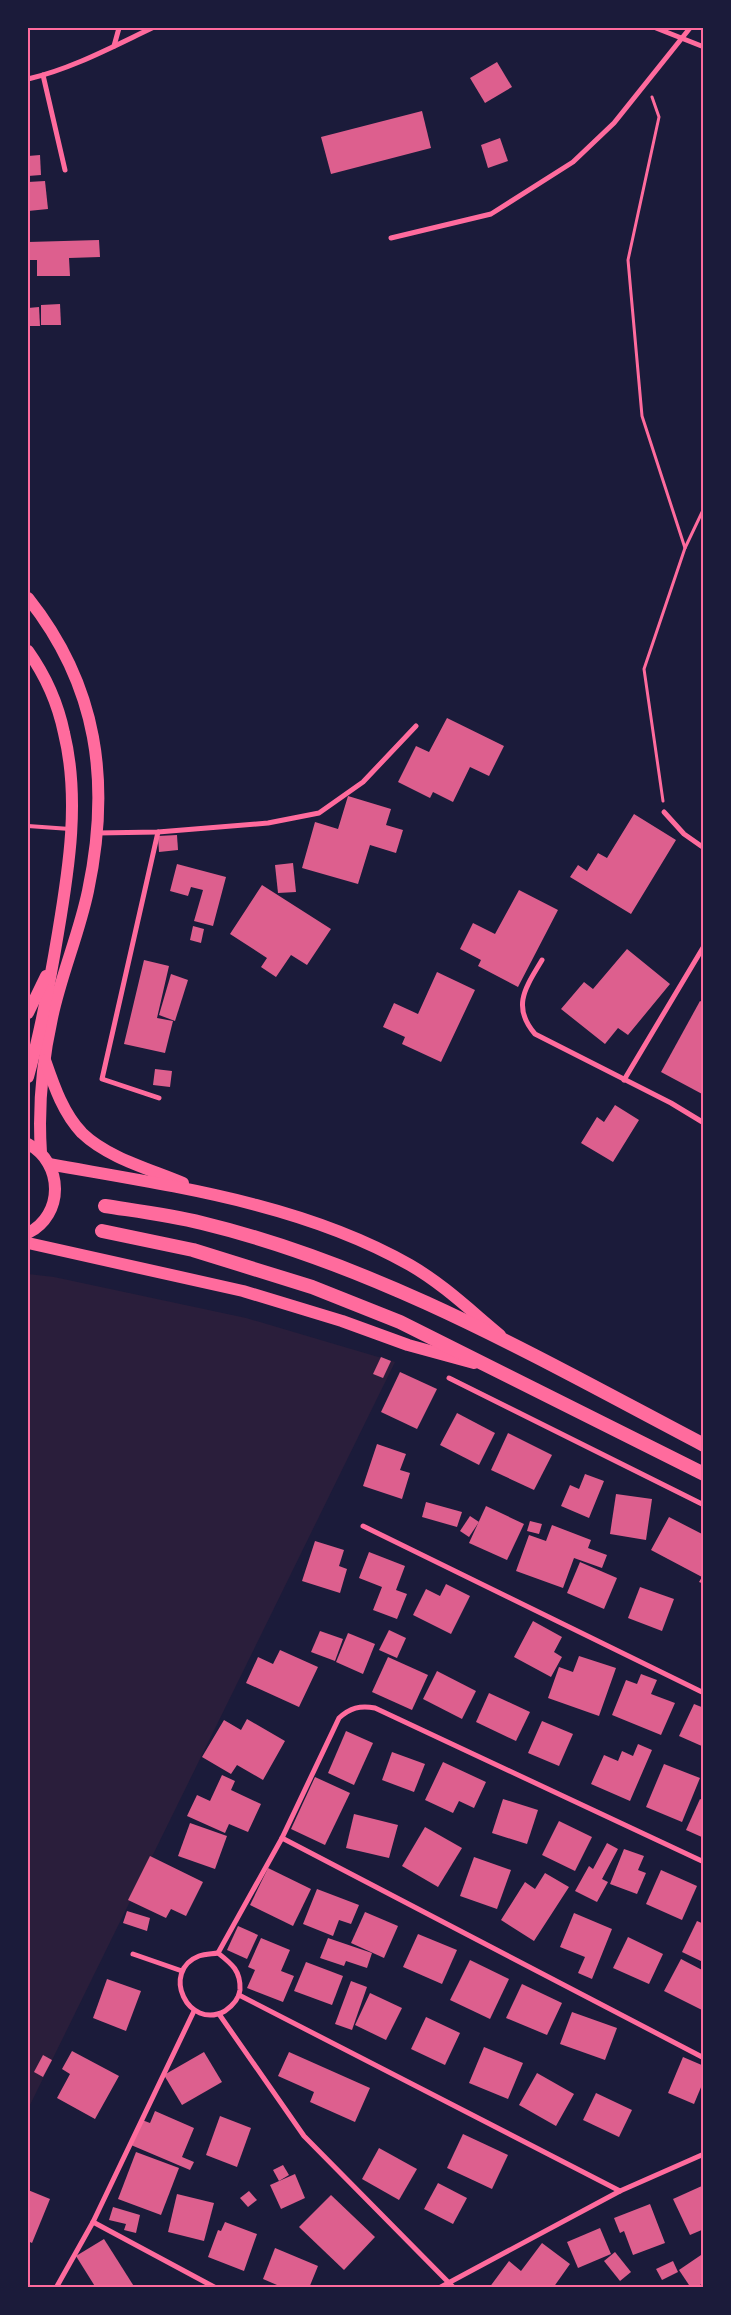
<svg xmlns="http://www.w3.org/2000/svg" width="731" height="2315" viewBox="0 0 731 2315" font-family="Overpass,sans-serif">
<rect width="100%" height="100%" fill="#1b1b3a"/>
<polygon fill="#2a1e3b" points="28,1274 54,1277 246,1318 395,1362 28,2109"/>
<g fill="#dd5f8e">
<polygon points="497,62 512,87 485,103 470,78"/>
<polygon points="422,111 431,148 331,174 321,137"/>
<polygon points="500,138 508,161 488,168 481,145"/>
<polygon points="40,155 41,175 28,176 28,156"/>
<polygon points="45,181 48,209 28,211 28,182"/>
<polygon points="99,240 100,257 69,258 70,276 37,276 37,260 28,260 28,242"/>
<polygon points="60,304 61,325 41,325 41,305"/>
<polygon points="39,307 40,326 28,326 28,308"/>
<polygon points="447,718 504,746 489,776 470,767 453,802 433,792 430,798 398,782 416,746 429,752"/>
<polygon points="348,796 391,809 386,825 403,830 396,853 370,845 358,884 302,868 315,822 338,829"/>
<polygon points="634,814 676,840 631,914 570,877 578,865 587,871 598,853 607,858"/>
<polygon points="177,835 178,850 159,852 158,836"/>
<polygon points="293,863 296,892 278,893 275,865"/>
<polygon points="177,864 226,877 213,926 194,921 203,890 191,887 188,896 170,891"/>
<polygon points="262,885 331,929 307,965 291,955 276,977 261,967 267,958 230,934"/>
<polygon points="519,890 558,910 518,987 478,966 481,960 460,949 473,923 495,934"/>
<polygon points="193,926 204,929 201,943 190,940"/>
<polygon points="627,949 670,984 628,1035 618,1028 605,1044 561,1009 584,982 593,989"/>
<polygon points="144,960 169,966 157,1018 173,1021 165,1053 124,1044"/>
<polygon points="437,972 475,990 441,1062 402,1044 405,1037 383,1027 394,1003 418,1014"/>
<polygon points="171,974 188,980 175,1021 159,1015"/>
<polygon points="700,1001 704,1003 704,1095 661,1072"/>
<polygon points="155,1069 172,1071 170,1087 153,1085"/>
<polygon points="615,1105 639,1120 613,1162 581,1143 597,1117 604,1122"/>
<polygon points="381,1357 391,1361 383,1378 373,1374"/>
<polygon points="400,1372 437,1389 417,1429 381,1412"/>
<polygon points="457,1413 495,1433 479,1465 440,1445"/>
<polygon points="508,1433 552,1455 534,1490 491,1470"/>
<polygon points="377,1444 406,1454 400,1470 410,1473 402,1499 363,1486"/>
<polygon points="585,1474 604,1481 589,1518 561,1506 570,1485 579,1489"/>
<polygon points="616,1494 652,1499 646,1540 610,1534"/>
<polygon points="426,1502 462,1512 457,1527 422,1517"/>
<polygon points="486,1506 524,1524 507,1560 469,1543"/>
<polygon points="470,1516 479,1522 469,1537 460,1531"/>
<polygon points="669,1517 704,1535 704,1584 699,1582 702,1577 651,1550"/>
<polygon points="530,1521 542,1524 539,1534 527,1531"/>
<polygon points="552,1525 591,1540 588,1548 607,1555 602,1568 574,1558 563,1588 516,1571 529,1535 546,1541"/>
<polygon points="315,1541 344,1550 339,1566 347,1569 340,1593 302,1581"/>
<polygon points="369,1552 405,1566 396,1590 407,1594 397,1619 373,1610 382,1587 359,1578"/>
<polygon points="580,1562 617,1578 604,1609 567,1593"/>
<polygon points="446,1584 470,1596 451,1634 413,1615 426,1589 440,1596"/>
<polygon points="640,1587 674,1599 662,1631 628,1618"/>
<polygon points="533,1621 562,1637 554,1652 562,1657 551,1677 514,1657"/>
<polygon points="389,1630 406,1638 397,1658 379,1650"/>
<polygon points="320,1631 343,1639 335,1661 311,1652"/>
<polygon points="348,1633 375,1644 363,1674 336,1662"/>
<polygon points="280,1650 318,1667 299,1707 246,1683 258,1657 273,1664"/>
<polygon points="579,1656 616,1668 599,1716 548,1698 559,1667 573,1672"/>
<polygon points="388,1657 428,1675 412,1710 372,1692"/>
<polygon points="437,1671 476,1691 462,1719 423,1699"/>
<polygon points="641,1674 657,1680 651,1694 675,1703 661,1735 612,1715 626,1680 637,1684"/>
<polygon points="489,1693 530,1712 516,1741 476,1722"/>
<polygon points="694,1704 704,1708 704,1747 679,1736"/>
<polygon points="247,1719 285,1741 263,1780 237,1765 231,1774 202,1757 224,1720 241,1730"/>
<polygon points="542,1721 573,1734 559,1766 528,1753"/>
<polygon points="346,1731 373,1743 354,1785 328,1773"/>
<polygon points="638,1744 652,1750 630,1801 591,1784 604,1755 618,1761 622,1751 633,1756"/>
<polygon points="392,1752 425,1764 414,1792 382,1780"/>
<polygon points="443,1762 486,1782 474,1808 459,1801 453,1813 425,1800"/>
<polygon points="664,1764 700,1778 682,1822 646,1807"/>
<polygon points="222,1775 235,1781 231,1790 261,1804 248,1832 229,1824 225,1833 187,1816 197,1795 210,1801"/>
<polygon points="315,1777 350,1793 325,1845 291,1829"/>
<polygon points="503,1799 538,1810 527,1844 492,1833"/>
<polygon points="700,1799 704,1801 704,1838 686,1830"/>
<polygon points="354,1814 398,1825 389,1858 346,1848"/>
<polygon points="559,1821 592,1837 575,1871 542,1855"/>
<polygon points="190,1823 227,1836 215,1869 178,1856"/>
<polygon points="425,1827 462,1848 438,1887 402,1866"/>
<polygon points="607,1843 618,1849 602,1879 608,1882 597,1902 575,1891 589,1866 593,1869"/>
<polygon points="624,1849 644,1856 638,1870 646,1873 637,1894 610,1884"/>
<polygon points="150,1856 203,1882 186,1916 171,1909 166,1918 128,1900"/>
<polygon points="474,1857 511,1870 497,1909 460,1896"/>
<polygon points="268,1868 311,1889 293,1926 250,1905"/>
<polygon points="661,1870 697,1886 682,1920 646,1904"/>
<polygon points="545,1873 569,1887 534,1941 501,1920 525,1882 535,1889"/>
<polygon points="317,1889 359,1905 351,1924 339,1920 333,1936 303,1924"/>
<polygon points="127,1911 150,1918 147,1931 123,1923"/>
<polygon points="365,1912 398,1926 384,1958 351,1943"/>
<polygon points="574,1913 612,1929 592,1979 578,1973 585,1957 560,1947"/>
<polygon points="697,1921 704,1924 703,1962 682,1952"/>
<polygon points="238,1926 258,1935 247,1959 227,1950"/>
<polygon points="418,1934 457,1950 442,1984 403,1967"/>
<polygon points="628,1937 663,1954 649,1984 613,1968"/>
<polygon points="261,1938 290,1950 281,1971 294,1976 283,2002 247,1988 255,1970 248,1967"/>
<polygon points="328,1938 372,1953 367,1968 346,1961 344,1966 320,1958"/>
<polygon points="681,1959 704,1971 704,2011 664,1991"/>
<polygon points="470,1960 509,1979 490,2019 450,2000"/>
<polygon points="306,1962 343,1976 332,2005 294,1991"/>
<polygon points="107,1979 141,1991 126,2031 93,2018"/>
<polygon points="351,1981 367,1987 352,2030 335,2024"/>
<polygon points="522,1984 562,2003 547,2035 506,2018"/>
<polygon points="370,1993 402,2008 386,2040 355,2025"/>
<polygon points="572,2012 617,2028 605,2060 560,2044"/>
<polygon points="426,2017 460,2033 445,2065 411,2049"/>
<polygon points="484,2047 523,2063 508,2099 469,2083"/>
<polygon points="72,2051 119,2076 95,2119 57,2098 70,2074 62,2069"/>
<polygon points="204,2052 222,2082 182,2105 164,2075"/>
<polygon points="289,2052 370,2088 355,2122 310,2102 314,2092 278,2076"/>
<polygon points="43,2055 52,2060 43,2077 34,2072"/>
<polygon points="683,2057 704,2066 704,2080 694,2104 668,2093"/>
<polygon points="537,2073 574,2094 556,2126 519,2105"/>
<polygon points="596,2093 632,2110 619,2137 583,2120"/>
<polygon points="155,2111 194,2128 182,2157 194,2162 190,2170 131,2145 142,2120 150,2123"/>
<polygon points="220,2116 251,2128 237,2167 206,2155"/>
<polygon points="463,2134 508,2155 492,2189 447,2168"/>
<polygon points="379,2148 417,2169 399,2200 362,2179"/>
<polygon points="136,2152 179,2168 161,2215 118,2199"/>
<polygon points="283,2165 289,2175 279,2181 273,2170"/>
<polygon points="295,2174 305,2198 281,2209 270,2185"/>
<polygon points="438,2183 467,2198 453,2224 424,2209"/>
<polygon points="704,2185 704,2229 690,2235 673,2199"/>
<polygon points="28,2190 50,2199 32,2243 28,2241"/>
<polygon points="249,2191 257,2200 248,2207 240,2198"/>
<polygon points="177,2194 214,2203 204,2241 168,2232"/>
<polygon points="331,2195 375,2237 344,2270 299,2227"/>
<polygon points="650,2204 665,2243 633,2255 624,2231 620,2233 614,2218"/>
<polygon points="113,2207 140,2215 136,2233 124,2230 126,2224 109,2220"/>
<polygon points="225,2222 257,2234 244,2271 208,2257 218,2230 221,2231"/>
<polygon points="600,2228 611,2254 578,2268 567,2242"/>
<polygon points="104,2239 135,2288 96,2288 76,2256"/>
<polygon points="542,2243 570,2264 553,2288 489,2288 509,2261 521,2271"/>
<polygon points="275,2248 318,2266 309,2288 284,2288 263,2279"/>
<polygon points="615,2252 631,2272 620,2281 604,2261"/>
<polygon points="701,2255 704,2259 704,2282 696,2288 691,2288 679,2270"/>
<polygon points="673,2261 678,2272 662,2280 656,2269"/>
</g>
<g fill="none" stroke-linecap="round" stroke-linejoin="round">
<g stroke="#ff6b9d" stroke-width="3">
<polyline points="652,97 659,117 628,260 642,416 685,548"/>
<polyline points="663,801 644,669 685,548 704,508"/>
</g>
<polyline stroke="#ff6b9d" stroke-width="4" points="28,826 70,829"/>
<g stroke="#ff6b9d" stroke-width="5">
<polyline points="656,28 704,47"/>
<polyline points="114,46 119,28"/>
<polyline points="43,75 65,170"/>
<path d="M28,79c43,-10 84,-32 124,-51"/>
<polyline points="391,238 491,214 573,162 614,123 690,28"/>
<polyline points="664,812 684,834 704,848"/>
<polyline points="158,832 102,1079 159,1098"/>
<polyline points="97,833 158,832 268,823 319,813 363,782 416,726"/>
<path d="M542,960c-16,27 -31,46 -7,74l136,69 33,20"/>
<polyline points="624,1080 704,946"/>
<polyline points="449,1378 704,1505"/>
<polyline points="363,1526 704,1693"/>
<polyline points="282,1838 704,2058"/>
<path d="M218,1953l64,-115 57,-120c11,-10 21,-13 36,-10l329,154"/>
<path d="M218,1953c14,11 23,18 22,37 -1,9 -8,16 -15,21 -37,20 -65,-40 -26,-55 6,-2 13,-2 19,-3z"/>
<polyline points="133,1954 182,1971"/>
<polyline points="239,1995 620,2191"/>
<polyline points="219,2014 304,2136 454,2288"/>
<polyline points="93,2222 216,2288"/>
<polyline points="56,2288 93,2222 194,2011"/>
<polyline points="439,2288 620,2191 704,2154"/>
</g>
<g stroke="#ff6b9d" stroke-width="12">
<path d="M28,598c70,88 83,184 60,293 -9,43 -27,84 -36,127 -10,45 -14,90 -11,135"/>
<path d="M28,651c17,24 30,53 36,82 16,65 5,135 -6,200 -8,48 -17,97 -30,144"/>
<polyline points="28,1013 46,976"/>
<path d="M45,1060c9,26 18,53 37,73 26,25 68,36 101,50"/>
<path d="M28,1144c36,19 36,71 0,89"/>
<path d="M49,1164c122,22 252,39 361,101 33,19 61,46 90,70"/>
<polyline points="28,1243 243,1291 342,1321 408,1345 474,1363"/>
</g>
<g stroke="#ff6b9d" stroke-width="14">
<path d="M105,1206c32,5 65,9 97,17 178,43 340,137 502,222"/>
<polyline points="102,1231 193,1250 312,1287 400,1322 704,1474"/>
</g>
</g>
<rect width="731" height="2315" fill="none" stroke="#1b1b3a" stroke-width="58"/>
<rect x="29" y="29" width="673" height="2257" fill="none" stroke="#ff6b9d" stroke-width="2"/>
</svg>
